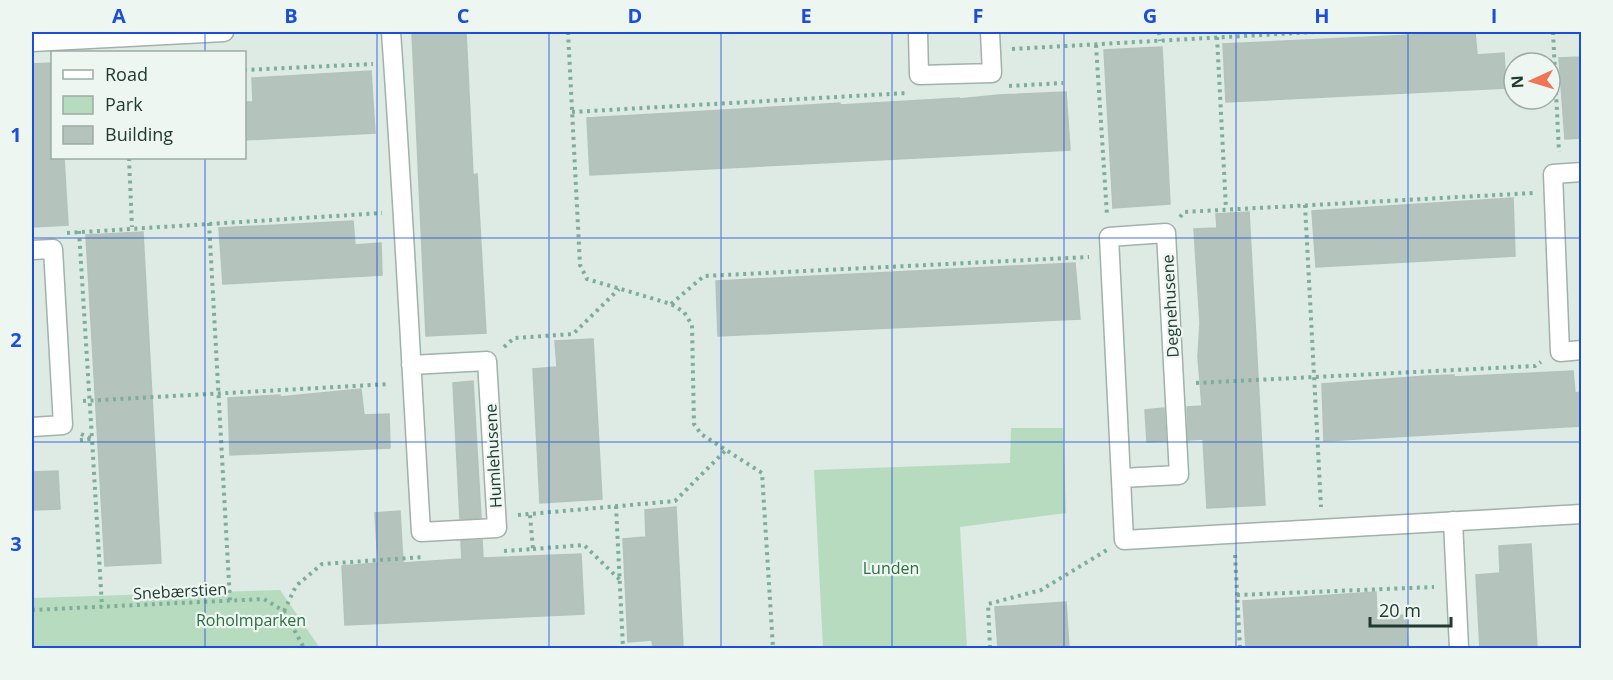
<svg xmlns="http://www.w3.org/2000/svg" width="1613" height="680" viewBox="0 0 1613 680" font-family="'Open Sans',sans-serif">
<rect width="100%" height="100%" fill="#deeae4"/>
<g fill="#b7dbbf">
<polygon points="1011,428 1063,428 1066,513 960,527 967,648 823,648 814,470 1010,463"/>
<polygon points="280,590 320,648 32,648 32,598"/>
</g>
<g fill="#b4c4bd" stroke="#b1c3ba" stroke-width="1.5">
<polygon points="412,32 466,32 473,175 477,174 486,333 426,336"/>
<polygon points="1475,32 1477,55 1504,53 1506,88 1226,102 1223,44"/>
<polygon points="1162,47 1170,204 1113,208 1104,50"/>
<polygon points="1581,57 1581,138 1565,139 1559,58"/>
<polygon points="52,63 52,158 64,158 68,225 32,227 32,64"/>
<polygon points="371,71 375,133 244,140 244,102 253,102 252,78"/>
<polygon points="1066,92 1070,150 590,175 587,118 826,104 840,103 840,105 959,98 959,99 999,95"/>
<polygon points="1513,198 1515,256 1316,267 1312,211"/>
<polygon points="1249,212 1265,505 1207,508 1203,439 1188,440 1187,407 1202,406 1198,357 1200,323 1194,229 1217,228 1216,214"/>
<polygon points="353,221 355,245 381,243 382,275 223,284 219,228"/>
<polygon points="143,232 161,563 105,566 86,235"/>
<polygon points="1075,263 1080,319 718,336 716,281"/>
<polygon points="593,339 602,499 540,503 533,369 557,367 555,341"/>
<polygon points="1573,371 1575,393 1581,392 1581,426 1324,441 1322,384 1427,376 1454,375 1454,377"/>
<polygon points="473,381 481,518 460,519 453,383"/>
<polygon points="361,389 364,415 389,414 390,448 230,455 228,398 280,395 280,397"/>
<polygon points="1164,408 1166,441 1147,442 1145,410"/>
<polygon points="58,471 60,509 32,510 32,472"/>
<polygon points="676,507 683,648 653,648 652,640 628,642 623,539 646,537 645,510"/>
<polygon points="400,511 403,563 462,559 461,541 482,540 483,558 581,554 584,614 345,625 342,566 378,563 375,513"/>
<polygon points="1531,544 1537,648 1480,648 1476,575 1500,573 1499,546"/>
<polygon points="1376,592 1377,616 1406,615 1408,648 1246,648 1243,601"/>
<polygon points="1066,602 1069,648 998,648 995,607"/>
</g>
<g fill="none" stroke-linecap="round" stroke-linejoin="round">
<g stroke="#a1b1ab" stroke-width="21">
<g id="minor">
<path d="M391,32c12,166 20,333 30,500l76,-4 -10,-167 -76,4"/>
<polyline points="918,32 919,75 992,73 990,32"/>
<polyline points="32,42 224,32"/>
<polyline points="1582,172 1553,174 1560,352 1582,350"/>
<polyline points="32,250 53,249 63,425 32,427"/>
<polyline points="1121,478 1179,475 1166,233 1109,237 1124,540 1582,514"/>
<polyline points="1453,521 1459,648"/>
</g>
</g>
<g stroke="#7fad9c" stroke-width="4" stroke-dasharray="3 4.5" stroke-linecap="butt">
<polyline points="568,32 580,265 587,279 671,304 684,312 692,325 694,424 701,434 762,473 773,648"/>
<polyline points="1159,32 1160,41"/>
<polyline points="1553,32 1559,152"/>
<polyline points="1217,37 1226,209"/>
<polyline points="1096,45 1107,215"/>
<polyline points="1012,49 1315,32"/>
<polyline points="244,70 373,64"/>
<polyline points="1009,86 1063,83"/>
<polyline points="572,112 907,93"/>
<polyline points="129,158 132,227"/>
<polyline points="1305,205 1321,507"/>
<polyline points="1180,217 1184,212 1533,193"/>
<polyline points="209,223 230,601"/>
<polyline points="79,231 92,439 79,440"/>
<polyline points="67,233 382,213"/>
<polyline points="671,304 704,276 1089,257"/>
<polyline points="504,347 514,338 573,334 619,289"/>
<polyline points="1196,383 1535,366 1541,362"/>
<polyline points="83,401 390,384"/>
<polyline points="81,434 92,439 102,607"/>
<polyline points="616,506 623,648"/>
<polyline points="518,515 675,501 726,450"/>
<polyline points="533,549 584,545 620,580"/>
<polyline points="504,551 533,549 530,515"/>
<polyline points="1235,555 1240,648"/>
<polyline points="1237,595 1434,587"/>
<polyline points="32,610 264,599 284,611 304,648"/>
<polyline points="284,611 296,586 322,564 425,557"/>
<polyline points="990,648 988,604 1041,590 1107,550"/>
</g>
<use href="#minor" stroke="#fff" stroke-width="18"/>
</g>
<path fill="none" stroke="#1d4ed8" stroke-width="1.5" stroke-opacity="0.55" d="M205,32v20M377,32v616M549,32v616M721,32v616M892,32v616M1064,32v616M1236,32v616M1408,32v616M205,158v490M32,238h1550M32,442h1550"/>
<g text-anchor="middle" stroke-width="4.5" stroke-linejoin="round" paint-order="stroke">
<g font-size="16" fill="#203931" stroke="#eef6f2">
<text transform="translate(1170 306) rotate(-93)" y="6">Degnehusene</text>
<text transform="translate(493 456) rotate(-93)" y="6">Humlehusene</text>
<text transform="translate(180 591) rotate(-3)" y="6">Snebærstien</text>
</g>
<g font-size="16" fill="#2b6f42" stroke="#eef6f2">
<text x="891" y="574">Lunden</text>
<text x="251" y="626">Roholmparken</text>
</g>
</g>
<rect width="1613" height="680" fill="none" stroke="#eef6f2" stroke-width="66"/>
<rect x="51" y="51" width="195" height="108" fill="#eef6f2" stroke="#9caaa5" stroke-width="1.5"/>
<rect x="63" y="70" width="30" height="9" fill="#ffffff" stroke="#9caaa5" stroke-width="1.5"/>
<text x="105" y="81" font-size="18" fill="#203931">Road</text>
<rect x="63" y="96" width="30" height="18" fill="#b7dbbf" stroke="#9caaa5" stroke-width="1.5"/>
<text x="105" y="111" font-size="18" fill="#203931">Park</text>
<rect x="63" y="126" width="30" height="18" fill="#b4c4bd" stroke="#9caaa5" stroke-width="1.5"/>
<text x="105" y="141" font-size="18" fill="#203931">Building</text>
<g transform="translate(1532 81) rotate(266)"><circle r="28" fill="#eef6f2" stroke="#9caaa5" stroke-width="1.5"/>
<path d="M0-4.5L10 22L0 15L-10 22Z" fill="#f07456"/>
<text y="-9" font-size="16" font-weight="bold" text-anchor="middle" fill="#203931">N</text>
</g>
<path d="M1370 617v9h81v-9" fill="none" stroke="#203931" stroke-width="3"/>
<text x="1379" y="617" font-size="18" fill="#203931" stroke="#eef6f2" stroke-width="4.5" paint-order="stroke">20 m</text>
<rect x="33" y="33" width="1547" height="614" fill="none" stroke="#1d4ed8" stroke-width="2"/>
<g font-size="20" text-anchor="middle" font-weight="bold" fill="#1d4ed8">
<text x="119" y="23">A</text>
<text x="291" y="23">B</text>
<text x="463" y="23">C</text>
<text x="635" y="23">D</text>
<text x="806" y="23">E</text>
<text x="978" y="23">F</text>
<text x="1150" y="23">G</text>
<text x="1322" y="23">H</text>
<text x="1494" y="23">I</text>
<text x="16" y="142">1</text>
<text x="16" y="347">2</text>
<text x="16" y="551">3</text>
</g>
</svg>
